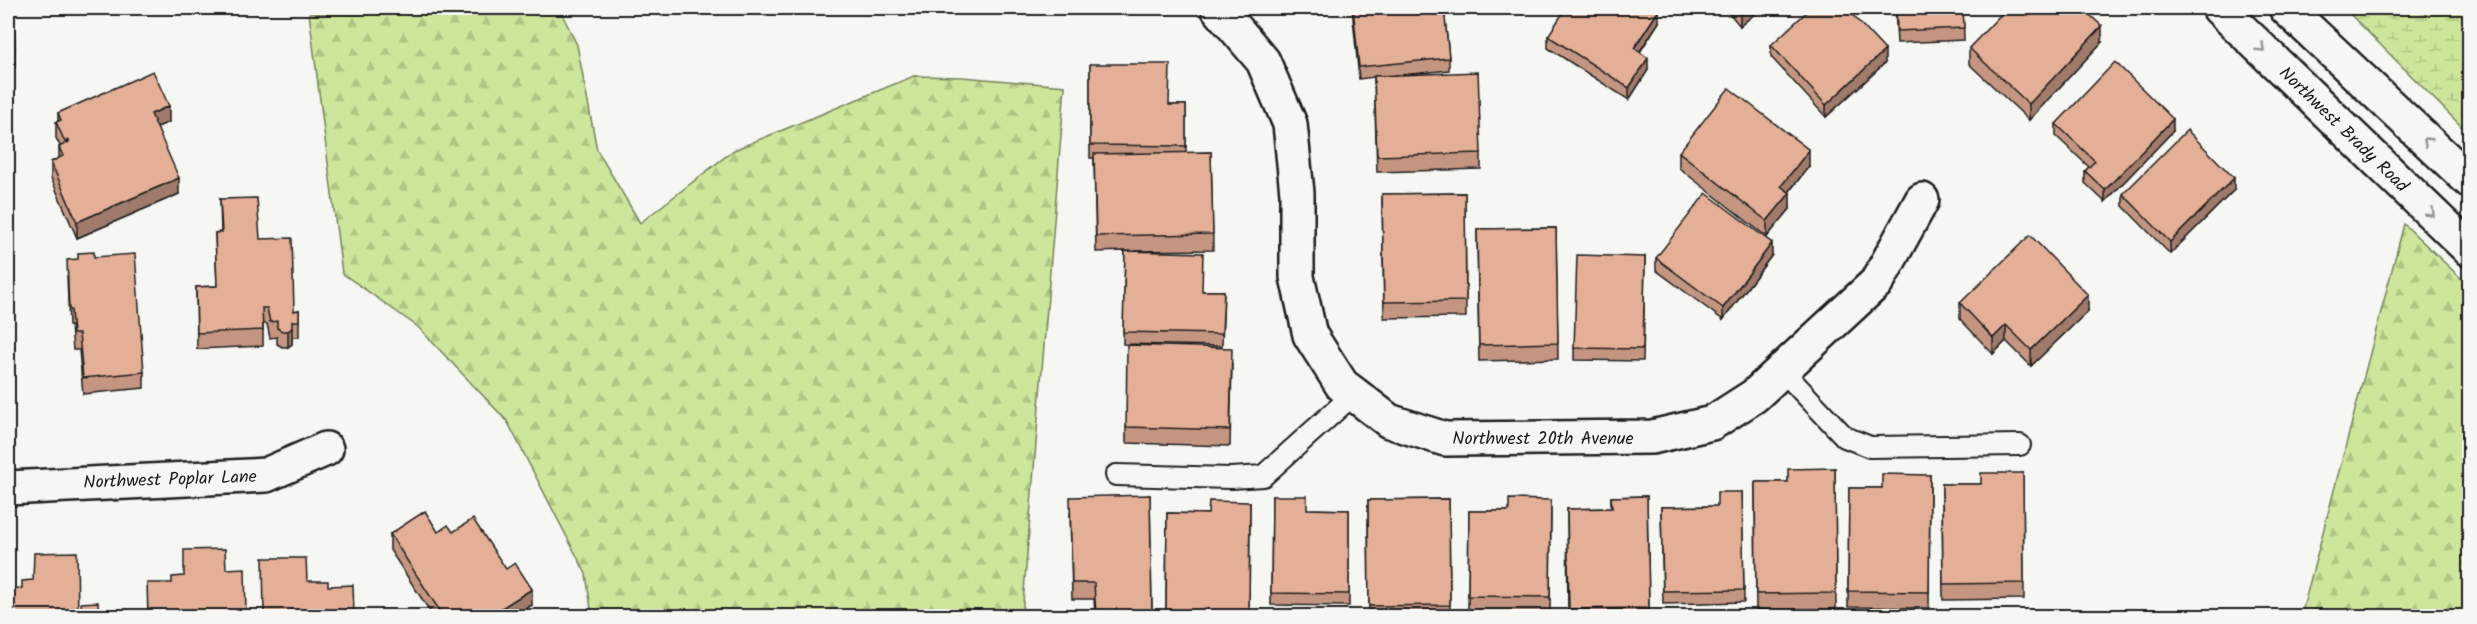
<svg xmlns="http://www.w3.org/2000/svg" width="2477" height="624" viewBox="0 0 2477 624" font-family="Kalam,sans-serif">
<defs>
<pattern id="forest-firs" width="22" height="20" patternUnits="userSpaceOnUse" patternTransform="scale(1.5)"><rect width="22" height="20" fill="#cde69b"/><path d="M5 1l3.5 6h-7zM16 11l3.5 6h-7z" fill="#afc585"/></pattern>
<pattern id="wetland-marsh" width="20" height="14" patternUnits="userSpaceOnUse" patternTransform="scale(1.5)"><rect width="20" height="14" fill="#cde69b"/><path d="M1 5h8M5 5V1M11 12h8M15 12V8" fill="none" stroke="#afc585"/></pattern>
</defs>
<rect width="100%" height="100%" fill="#f6f6f2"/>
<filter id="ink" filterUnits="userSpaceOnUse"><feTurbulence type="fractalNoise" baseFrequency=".0167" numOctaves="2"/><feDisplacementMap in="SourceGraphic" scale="12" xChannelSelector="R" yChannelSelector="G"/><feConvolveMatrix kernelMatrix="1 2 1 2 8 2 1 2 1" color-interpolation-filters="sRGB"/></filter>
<g filter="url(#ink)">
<g fill="url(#forest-firs)" stroke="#74815c" stroke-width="1.5">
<polygon points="522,8 559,8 577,45 597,150 640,223 734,150 914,76 962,77 1065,86 1022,616 592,616 586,574 507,421 418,327 342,273 309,13 505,13"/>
<polygon points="2404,224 2469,286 2469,616 2301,616"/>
</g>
<polygon fill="url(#wetland-marsh)" stroke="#74815c" stroke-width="1.5" points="2344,8 2469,8 2469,134"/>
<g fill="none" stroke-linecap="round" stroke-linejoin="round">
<g stroke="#1c1c1c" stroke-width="24">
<g id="lane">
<polyline points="1782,370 1845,437 1870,447 2020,445"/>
<polyline points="1116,475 1231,478 1263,476 1354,394"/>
</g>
</g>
<g stroke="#1c1c1c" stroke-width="38">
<g id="street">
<polyline points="1218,8 1263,61 1290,124 1297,193 1297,277 1310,335 1342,385 1354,394 1389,421 1445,439 1652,437 1712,423 1754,396 1877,282 1922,200"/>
<polyline points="8,488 266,475 326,449"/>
</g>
</g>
<g stroke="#1c1c1c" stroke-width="38">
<g id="secondary">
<polyline points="2219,8 2470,250"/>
<polyline points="2286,8 2470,181"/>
</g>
</g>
<use href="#lane" stroke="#f6f6f2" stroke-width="20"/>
<use href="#street" stroke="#f6f6f2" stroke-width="33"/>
<use href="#secondary" stroke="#f6f6f2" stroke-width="33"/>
</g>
<g fill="#c49682" stroke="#1c1c1c" stroke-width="1.5">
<polygon points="1352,8 1444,8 1449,58 1449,70 1400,75 1481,153 1481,169 1377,172 1374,77 1359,79"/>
<polygon points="1725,8 1762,8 1740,26"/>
<polygon points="1895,8 1963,8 1964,40 1897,43"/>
<polygon points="14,19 15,67 8,67 8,20"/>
<polygon points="1659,22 1640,52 1648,70 1629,100 1548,48 1548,36"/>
<polygon points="2102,42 2029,120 1969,64 1969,48"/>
<polygon points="1771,45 1885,63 1826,117 1771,57"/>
<polygon points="1090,64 1170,105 1186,105 1186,153 1211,152 1213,250 1137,251 1202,291 1224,291 1222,346 1123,344 1125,251 1096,252 1094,158 1090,158"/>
<polygon points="58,113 169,122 157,127 179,194 77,238 51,178 51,162 59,158 59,147 60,146 56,138 56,122 58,121"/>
<polygon points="2056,124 2173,131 2105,202 2085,183 2085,171 2089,167 2056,136"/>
<polygon points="1679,152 1809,166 1789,192 1790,209 1767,237 1679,168"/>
<polygon points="2234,190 2170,254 2123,206 2123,194"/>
<polygon points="1465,193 1466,317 1384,318 1382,194"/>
<polygon points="220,199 260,239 294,311 299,310 299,337 292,337 292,344 288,347 282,347 277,344 277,337 270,338 267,324 263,324 263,346 197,349 196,287 217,286 215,233 221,232"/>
<polygon points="1556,228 1558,359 1479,361 1477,229"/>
<polygon points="1772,255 1723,320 1656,270 1656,258"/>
<polygon points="94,257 144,372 144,388 83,394 79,350 73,350 71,326 69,326 67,276"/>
<polygon points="1645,257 1643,361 1574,360 1574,348"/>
<polygon points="1960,303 2088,311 2031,366 2006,341 1993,354 1960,319"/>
<polygon points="1232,364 1230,446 1126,443 1126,427"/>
<polygon points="1835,468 1836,609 1756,610 1755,482 1788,482"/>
<polygon points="2023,473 2024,599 1943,600 1942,484 1981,484"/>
<polygon points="1930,475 1929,608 1848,607 1849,488 1882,488"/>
<polygon points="1742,492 1744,602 1663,604 1661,507 1717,506"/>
<polygon points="1150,495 1152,616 1095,616 1094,599 1072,599 1070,513"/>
<polygon points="1272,496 1307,509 1349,510 1349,606 1271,605"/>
<polygon points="1647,496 1649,616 1568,616 1567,509 1611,508 1611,497"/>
<polygon points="1449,499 1450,616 1369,616 1368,500"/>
<polygon points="1551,500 1550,613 1468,612 1469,511 1509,511"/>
<polygon points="1250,502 1249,616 1166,616 1167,513 1208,514"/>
<polygon points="438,532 453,532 506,569 532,605 514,616 433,616 390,550 390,534"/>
</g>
<g fill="#a07a6a" stroke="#1c1c1c" stroke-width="1.5">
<polygon points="1747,8 1762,8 1740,26 1740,13"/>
<polygon points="1659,10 1659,22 1634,60 1634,48"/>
<polygon points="2102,26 2102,42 2029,120 2029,104"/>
<polygon points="1885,50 1885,63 1826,117 1826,105"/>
<polygon points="1648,58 1648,70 1629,100 1629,88"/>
<polygon points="169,106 169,122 151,130 151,114"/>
<polygon points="2173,119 2173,131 2105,202 2105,190"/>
<polygon points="1809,150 1809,166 1781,202 1781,186"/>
<polygon points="179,178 179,194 77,238 77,222"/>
<polygon points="2234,178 2234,190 2170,254 2170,242"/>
<polygon points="1790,193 1790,209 1767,237 1767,221"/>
<polygon points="1772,243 1772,255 1723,320 1723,308"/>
<polygon points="2088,295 2088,311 2031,366 2031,350"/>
<polygon points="2006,325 2006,341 1993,354 1993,338"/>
<polygon points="292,328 292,344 288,347 288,331"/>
<polygon points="532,589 532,605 514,616 489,616"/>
</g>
<g fill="#e4af97" stroke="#1c1c1c" stroke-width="1.5">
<polygon points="1353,8 1444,8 1449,58 1359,67"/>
<polygon points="1566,8 1654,8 1659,10 1634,48 1648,58 1629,88 1548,36"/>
<polygon points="1735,8 1747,8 1740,13"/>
<polygon points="1811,8 1846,8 1885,50 1826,105 1771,45"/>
<polygon points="1896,8 1963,8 1964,28 1897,31"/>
<polygon points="2007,8 2082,8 2102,26 2029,104 1969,48"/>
<polygon points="14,19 15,51 8,51 8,20"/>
<polygon points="2115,62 2173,119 2105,190 2085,171 2095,161 2056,124"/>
<polygon points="1090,64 1170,64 1169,105 1186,105 1186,146 1090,145"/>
<polygon points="153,71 169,106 151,114 179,178 77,222 51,162 63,156 59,147 69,142 69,140 65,142 56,122 61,120 58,113"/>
<polygon points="1478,72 1481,153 1377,156 1374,76"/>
<polygon points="1729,88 1809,150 1781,186 1790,193 1767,221 1679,152"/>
<polygon points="2187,130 2234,178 2170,242 2123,194"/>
<polygon points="1211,152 1213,234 1096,236 1094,154"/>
<polygon points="1465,193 1466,301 1384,302 1382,194"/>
<polygon points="1706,193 1772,243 1723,308 1656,258"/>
<polygon points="257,198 260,239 292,238 294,311 299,310 299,321 292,321 292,328 288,331 282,331 277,328 277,321 270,322 267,308 262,308 263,330 197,333 196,287 217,286 215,233 222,232 220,199"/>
<polygon points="1556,228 1558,343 1479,345 1477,229"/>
<polygon points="2030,235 2088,295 2031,350 2006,325 1993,338 1960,303"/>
<polygon points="1125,251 1203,253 1202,291 1224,291 1222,334 1123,332"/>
<polygon points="94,252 94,257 135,254 144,372 83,378 79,334 73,334 71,310 69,310 67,260 78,259 78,253"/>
<polygon points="1577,255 1645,257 1643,349 1574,348"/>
<polygon points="1127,345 1232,348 1230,430 1126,427"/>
<polygon points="1835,468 1836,593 1756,594 1755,482 1788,482 1788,469"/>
<polygon points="1981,473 2023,473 2024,583 1943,584 1942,484 1981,484"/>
<polygon points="1882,474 1930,475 1929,592 1848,591 1849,488 1882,488"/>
<polygon points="1717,492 1742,492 1744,590 1663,591 1661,507 1717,506"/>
<polygon points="1150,495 1152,614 1096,615 1094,583 1072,583 1070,497"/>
<polygon points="1272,496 1307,496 1307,509 1349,510 1349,594 1271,593"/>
<polygon points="1647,496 1649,608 1569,609 1567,509 1612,508 1611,497"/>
<polygon points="1449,499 1450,605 1369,606 1368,500"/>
<polygon points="1509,499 1551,500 1550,597 1468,596 1469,511 1509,511"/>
<polygon points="1209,501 1250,502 1249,614 1166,613 1167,513 1208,514"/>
<polygon points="425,511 438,532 448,525 453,532 473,519 506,569 515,563 532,589 489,616 443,616 390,534"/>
<polygon points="225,549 226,569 245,568 246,616 249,615 249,616 148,616 147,583 172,583 172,577 184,576 184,550"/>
<polygon points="77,552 78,616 8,616 8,589 22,588 22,581 33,580 34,553"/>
<polygon points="263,558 306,558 307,581 328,581 328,586 353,585 354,616 264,616"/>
<polygon points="98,602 99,616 82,616 81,603"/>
</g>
<defs><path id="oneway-chevron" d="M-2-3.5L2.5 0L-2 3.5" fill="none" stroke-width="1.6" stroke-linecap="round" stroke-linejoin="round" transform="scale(1.5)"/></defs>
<g stroke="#949492">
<use href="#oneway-chevron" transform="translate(2261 48) rotate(44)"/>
<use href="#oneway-chevron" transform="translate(2427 141) rotate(-137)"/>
<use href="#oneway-chevron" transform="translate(2431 213) rotate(44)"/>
</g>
</g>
<g text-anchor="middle" stroke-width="4.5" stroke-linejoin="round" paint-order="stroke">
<g font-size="18" fill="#1c1c1c" stroke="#f6f6f2">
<text transform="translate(2344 129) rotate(44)" y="6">Northwest Brady Road</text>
<text x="1543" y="444">Northwest 20th Avenue</text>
<text transform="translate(170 479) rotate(-2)" y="6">Northwest Poplar Lane</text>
</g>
</g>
<rect width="2477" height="624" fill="none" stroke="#f6f6f2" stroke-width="30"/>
<rect x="15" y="15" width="2447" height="594" fill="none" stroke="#1c1c1c" stroke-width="2" filter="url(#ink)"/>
</svg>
